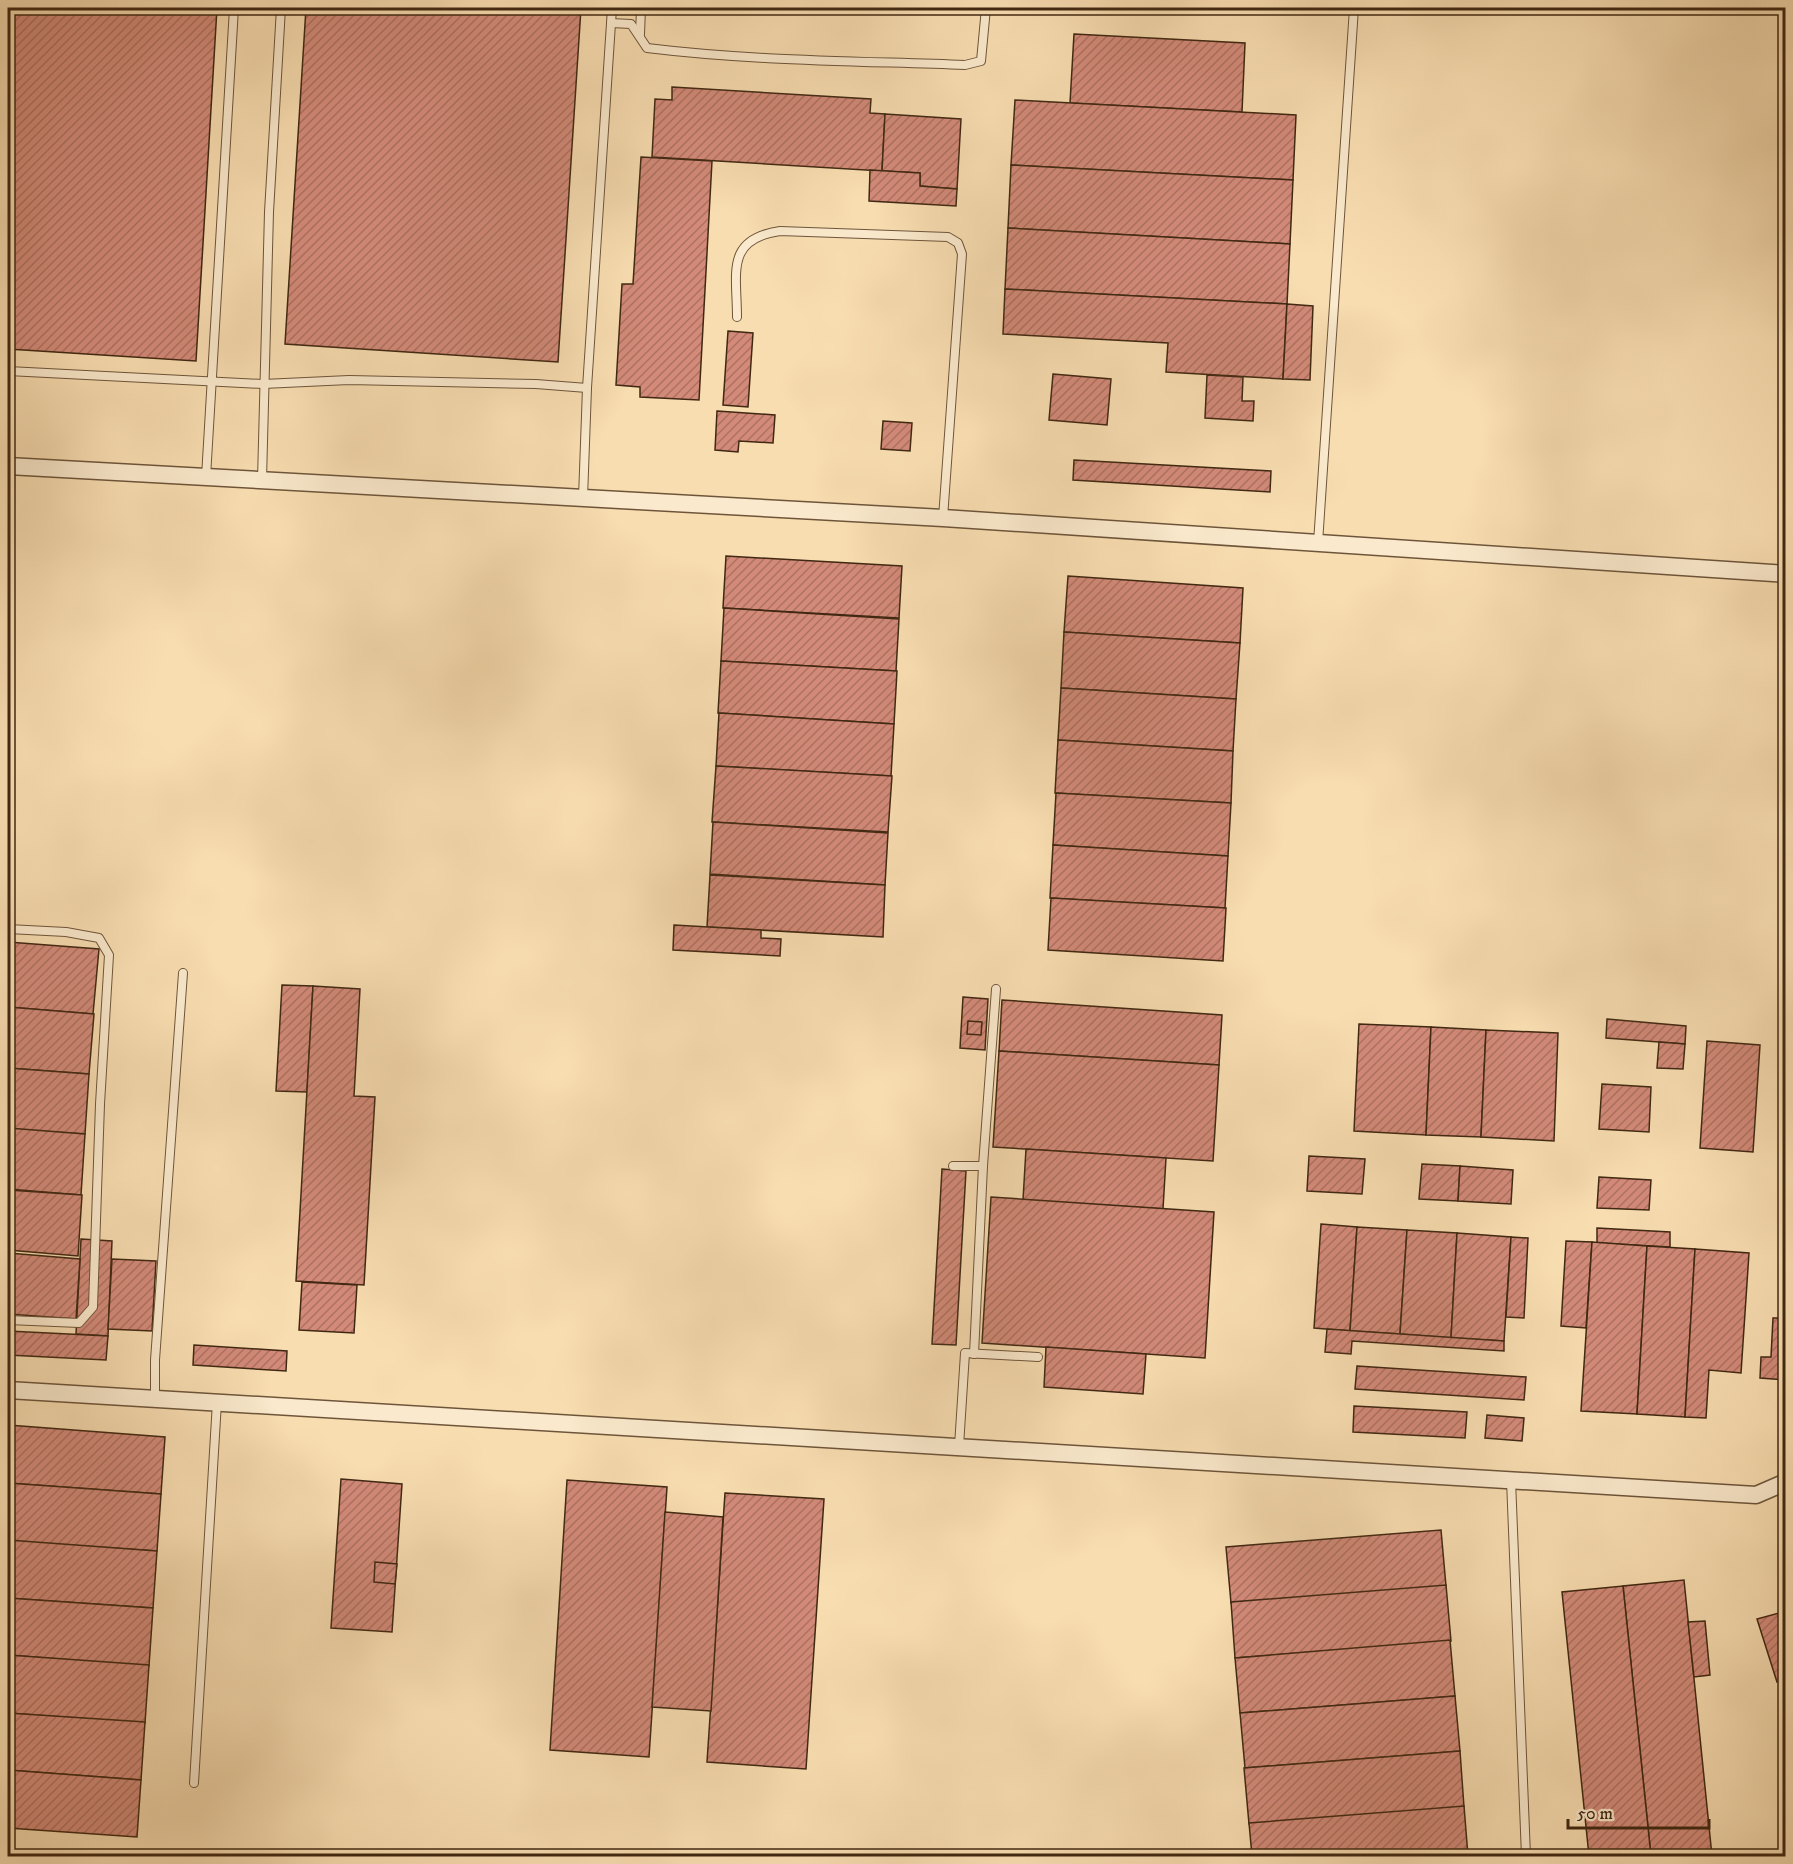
<svg xmlns="http://www.w3.org/2000/svg" width="1793" height="1864" viewBox="0 0 1793 1864" font-family="'IM FELL DW Pica',serif">
<defs>
<pattern id="building-hatch" width="6" height="6" patternUnits="userSpaceOnUse" patternTransform="scale(1.5)"><rect width="6" height="6" fill="#d38a79"/><path d="M-1 1l2-2M0 6l6-6M5 7l2-2" fill="none" stroke="#ad7162"/></pattern>
</defs>
<rect width="100%" height="100%" fill="#f8ddb1"/>
<filter id="stains"><feTurbulence type="fractalNoise" baseFrequency=".00333" numOctaves="4"/><feColorMatrix values="0 0 0 0 .2 0 0 0 0 .09 0 0 0 0 .02 0 0 0 .5 -.17"/></filter>
<radialGradient id="worn" r=".72"><stop offset=".6" stop-color="#630" stop-opacity="0"/><stop offset="1" stop-color="#630" stop-opacity=".3"/></radialGradient>
<g fill="url(#building-hatch)" stroke="#402812" stroke-width="1.5">
<polygon points="8,8 217,8 196,361 8,349"/>
<polygon points="306,8 581,8 558,362 285,344"/>
<polygon points="1074,34 1245,43 1242,112 1070,103"/>
<polygon points="672,87 871,99 870,113 885,114 882,171 652,157 655,99 672,100"/>
<polygon points="1015,100 1296,115 1293,180 1011,165"/>
<polygon points="885,114 961,119 957,189 920,186 920,173 882,171"/>
<polygon points="641,157 712,161 699,400 640,397 640,387 616,385 622,284 633,284"/>
<polygon points="1011,165 1293,180 1290,244 1008,228"/>
<polygon points="870,170 920,173 920,186 957,189 956,206 869,201"/>
<polygon points="1008,228 1290,244 1287,304 1005,289"/>
<polygon points="1005,289 1287,304 1283,379 1166,372 1168,343 1003,334"/>
<polygon points="1287,304 1313,306 1310,380 1283,379"/>
<polygon points="728,331 753,333 748,407 723,405"/>
<polygon points="1053,374 1111,379 1107,425 1049,420"/>
<polygon points="1207,375 1243,377 1242,401 1254,401 1253,421 1205,418"/>
<polygon points="717,411 775,415 773,443 739,441 738,452 715,450"/>
<polygon points="883,421 912,423 910,451 881,449"/>
<polygon points="1074,460 1271,471 1270,492 1073,480"/>
<polygon points="726,556 902,566 899,618 723,608"/>
<polygon points="1068,576 1243,588 1240,643 1064,632"/>
<polygon points="724,608 899,619 896,671 721,661"/>
<polygon points="1064,632 1240,643 1236,699 1061,688"/>
<polygon points="721,661 897,671 894,724 718,713"/>
<polygon points="1061,688 1236,699 1233,751 1058,740"/>
<polygon points="719,713 894,724 891,776 716,766"/>
<polygon points="1058,740 1233,751 1231,803 1055,793"/>
<polygon points="716,766 892,776 888,832 712,822"/>
<polygon points="1056,793 1231,803 1228,856 1053,845"/>
<polygon points="713,822 888,833 885,885 710,874"/>
<polygon points="1053,845 1228,856 1225,908 1050,898"/>
<polygon points="710,875 885,885 883,937 707,927"/>
<polygon points="1051,898 1226,908 1223,961 1048,950"/>
<polygon points="674,925 761,930 761,938 781,939 780,956 673,950"/>
<polygon points="8,942 99,949 93,1014 8,1007"/>
<polygon points="282,985 313,986 307,1092 276,1091"/>
<polygon points="313,986 360,989 354,1096 375,1097 364,1285 296,1281"/>
<polygon points="963,997 988,999 985,1050 960,1048"/>
<polygon points="1002,1000 1222,1015 1219,1065 999,1051"/>
<polygon points="8,1007 94,1014 89,1074 8,1068"/>
<polygon points="1607,1019 1686,1026 1685,1044 1606,1038"/>
<polygon points="968,1021 982,1022 981,1035 967,1034"/>
<polygon points="1359,1024 1431,1027 1426,1135 1354,1131"/>
<polygon points="1431,1027 1486,1030 1481,1137 1426,1135"/>
<polygon points="1486,1030 1558,1033 1554,1141 1481,1137"/>
<polygon points="1707,1041 1760,1045 1753,1152 1700,1148"/>
<polygon points="1659,1042 1685,1044 1683,1069 1657,1068"/>
<polygon points="999,1051 1219,1065 1213,1161 993,1147"/>
<polygon points="8,1068 89,1074 85,1134 8,1129"/>
<polygon points="1602,1084 1651,1087 1649,1132 1599,1129"/>
<polygon points="8,1128 85,1134 81,1195 8,1189"/>
<polygon points="1026,1149 1166,1158 1163,1209 1023,1200"/>
<polygon points="1309,1156 1365,1159 1362,1194 1307,1191"/>
<polygon points="1422,1164 1460,1166 1458,1201 1419,1199"/>
<polygon points="1460,1166 1513,1170 1511,1204 1458,1201"/>
<polygon points="942,1169 966,1171 956,1345 932,1344"/>
<polygon points="1599,1177 1651,1180 1649,1210 1597,1208"/>
<polygon points="8,1190 82,1195 78,1256 8,1250"/>
<polygon points="991,1197 1214,1212 1205,1358 982,1343"/>
<polygon points="1321,1224 1357,1227 1350,1331 1314,1328"/>
<polygon points="1357,1227 1407,1230 1400,1334 1350,1331"/>
<polygon points="1597,1228 1670,1232 1670,1247 1597,1243"/>
<polygon points="1407,1230 1457,1233 1451,1338 1400,1334"/>
<polygon points="1457,1233 1511,1237 1504,1341 1451,1338"/>
<polygon points="1511,1237 1528,1238 1524,1318 1506,1317"/>
<polygon points="81,1239 112,1241 108,1336 76,1334"/>
<polygon points="1566,1241 1592,1242 1586,1328 1561,1326"/>
<polygon points="1592,1242 1647,1246 1637,1414 1581,1411"/>
<polygon points="1647,1246 1695,1249 1685,1417 1637,1414"/>
<polygon points="1695,1249 1749,1253 1741,1373 1709,1370 1706,1418 1685,1417"/>
<polygon points="8,1253 80,1259 76,1319 8,1314"/>
<polygon points="112,1259 156,1261 152,1331 108,1329"/>
<polygon points="302,1282 357,1285 354,1333 299,1330"/>
<polygon points="1773,1318 1786,1318 1786,1380 1760,1378 1761,1357 1771,1357"/>
<polygon points="1327,1329 1504,1341 1504,1351 1352,1341 1351,1354 1325,1352"/>
<polygon points="8,1331 108,1336 106,1360 8,1355"/>
<polygon points="194,1345 287,1351 286,1371 193,1365"/>
<polygon points="1046,1347 1146,1354 1143,1394 1044,1387"/>
<polygon points="1357,1366 1526,1377 1524,1400 1355,1389"/>
<polygon points="1354,1406 1467,1412 1465,1438 1353,1432"/>
<polygon points="1487,1415 1524,1418 1522,1441 1485,1438"/>
<polygon points="8,1425 165,1437 161,1494 8,1483"/>
<polygon points="341,1479 402,1484 392,1632 331,1628"/>
<polygon points="567,1480 667,1487 649,1757 550,1750"/>
<polygon points="8,1483 161,1494 157,1551 8,1541"/>
<polygon points="725,1493 824,1499 806,1769 707,1762"/>
<polygon points="665,1512 723,1517 711,1711 652,1707"/>
<polygon points="1441,1530 1446,1586 1231,1603 1226,1547"/>
<polygon points="8,1540 157,1551 153,1608 8,1598"/>
<polygon points="375,1562 397,1564 395,1584 374,1582"/>
<polygon points="1684,1580 1712,1856 1651,1856 1623,1586"/>
<polygon points="1446,1585 1451,1641 1235,1658 1231,1602"/>
<polygon points="1623,1586 1651,1856 1589,1856 1562,1592"/>
<polygon points="8,1598 153,1608 149,1666 8,1655"/>
<polygon points="1786,1611 1786,1679 1777,1682 1757,1619"/>
<polygon points="1705,1621 1710,1675 1694,1677 1688,1622"/>
<polygon points="1450,1640 1455,1696 1240,1713 1235,1658"/>
<polygon points="8,1655 149,1665 145,1723 8,1713"/>
<polygon points="1455,1696 1460,1751 1245,1768 1240,1713"/>
<polygon points="8,1713 145,1722 141,1780 8,1770"/>
<polygon points="1460,1751 1464,1807 1249,1824 1244,1768"/>
<polygon points="8,1770 141,1780 137,1837 8,1828"/>
<polygon points="1464,1806 1468,1856 1252,1856 1249,1823"/>
</g>
<g fill="none" stroke-linecap="round" stroke-linejoin="round">
<g stroke="#6e553a" stroke-width="10">
<g id="lane">
<path d="M611,23l20,1 16,24c106,13 212,13 318,17l16,-4 5,-53"/>
<polyline points="640,34 641,8"/>
<path d="M737,317c0,-44 -12,-78 43,-86l168,6 10,6 4,11 -19,264"/>
<polyline points="8,371 263,384 349,380 536,384 587,388 612,8"/>
<polyline points="206,477 234,8"/>
<polyline points="262,480 269,212 281,8"/>
<polyline points="583,498 587,388"/>
<polyline points="1318,543 1354,8"/>
<polyline points="8,929 66,932 99,938 109,955 100,1104 93,1307 79,1323 8,1320"/>
<polyline points="953,1166 983,1166"/>
<polyline points="974,1354 983,1166 996,989"/>
<polyline points="155,1397 155,1360 183,973"/>
<polyline points="959,1446 965,1353 1038,1357"/>
<polyline points="1511,1480 1526,1856"/>
<polyline points="194,1783 217,1402"/>
</g>
</g>
<g stroke="#6e553a" stroke-width="19">
<g id="street">
<polyline points="8,466 943,518 1786,574"/>
<polyline points="8,1390 1756,1495 1786,1482"/>
</g>
</g>
<use href="#lane" stroke="#fae9cc" stroke-width="8"/>
<use href="#street" stroke="#fae9cc" stroke-width="16"/>
</g>
<rect width="1793" height="1864" fill="none" stroke="#f8ddb1" stroke-width="30"/>
<rect x="9" y="9" width="1775" height="1846" fill="none" stroke="#402812" stroke-width="3"/>
<rect x="15" y="15" width="1763" height="1834" fill="none" stroke="#402812" stroke-width="1.5"/>
<path d="M1568 1819v9h141v-9" fill="none" stroke="#402812" stroke-width="3"/>
<text x="1577" y="1819" font-size="18" fill="#402812" stroke="#fae9cc" stroke-width="4.5" paint-order="stroke">50 m</text>
<rect width="100%" height="100%" filter="url(#stains)"/>
<rect width="100%" height="100%" fill="url(#worn)"/>
</svg>
